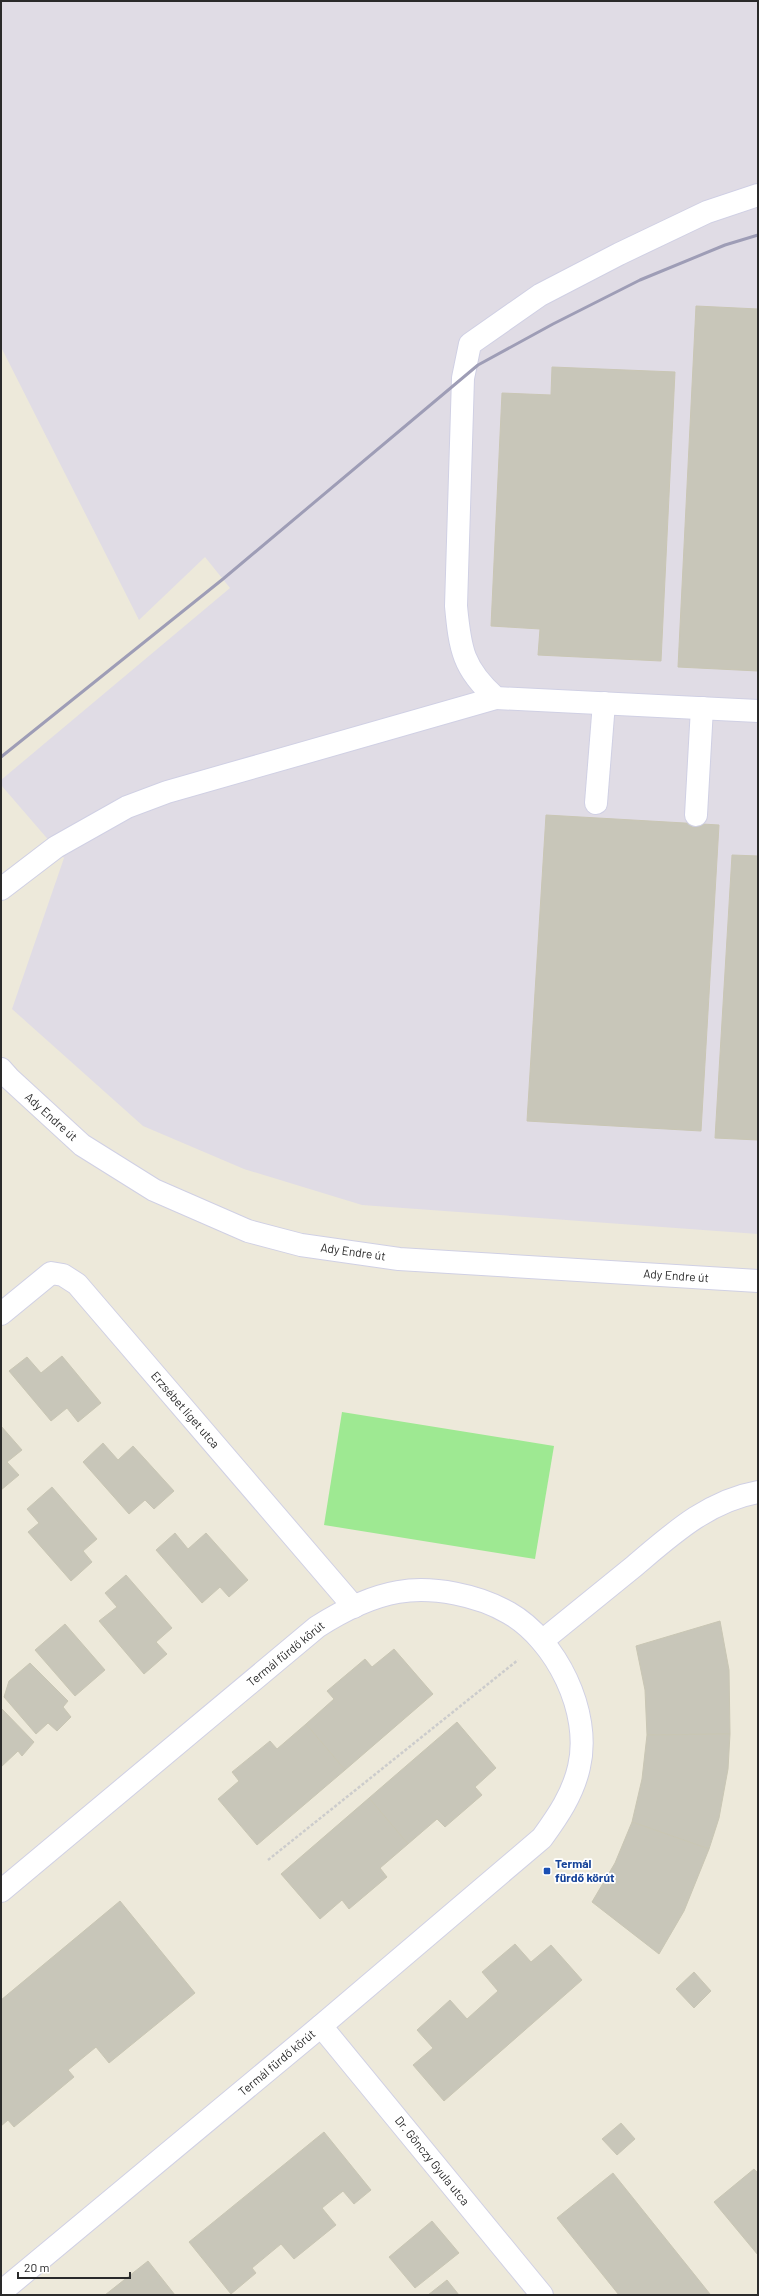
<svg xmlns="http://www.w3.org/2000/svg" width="759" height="2296" viewBox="0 0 759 2296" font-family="Barlow,sans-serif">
<rect width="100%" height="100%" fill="#ede9da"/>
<polygon fill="#e0dce5" points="1,1 758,1 758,1234 362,1205 244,1169 143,1126 12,1009 64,858 1,785 1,780 230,588 205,557 139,620 1,347"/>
<polygon fill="#9ee992" points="342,1412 554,1446 535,1559 324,1525"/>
<g fill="#c8c6b9" stroke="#c9c6b4">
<polygon points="696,306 758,309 758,671 678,667"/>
<polygon points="552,367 675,372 661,661 538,655 540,629 491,626 502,393 551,395"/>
<polygon points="546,815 719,825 701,1131 527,1121"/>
<polygon points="732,855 758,856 758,1140 715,1138"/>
<polygon points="62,1356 101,1403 78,1422 67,1408 51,1421 9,1371 27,1357 41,1373"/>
<polygon points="1,1426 22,1450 7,1462 19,1475 1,1490"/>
<polygon points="103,1443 118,1460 133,1446 174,1491 154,1509 145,1500 129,1514 83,1462"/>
<polygon points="52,1487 97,1539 83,1551 92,1562 71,1581 28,1532 39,1523 27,1509"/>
<polygon points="175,1533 188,1549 206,1533 248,1580 229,1597 220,1587 202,1603 156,1550"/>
<polygon points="126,1575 172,1628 156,1642 167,1654 144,1674 99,1621 117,1607 105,1593"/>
<polygon points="720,1621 729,1670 730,1734 647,1735 645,1690 636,1646"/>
<polygon points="65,1624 105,1670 75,1696 35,1650"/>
<polygon points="394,1649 433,1694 345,1770 306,1724 334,1699 327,1691 365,1659 372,1667"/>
<polygon points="30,1663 68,1701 63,1707 71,1717 57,1731 48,1723 36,1734 4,1697 9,1681"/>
<polygon points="1,1708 34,1742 22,1756 18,1751 1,1767"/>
<polygon points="457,1722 496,1768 475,1787 482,1795 445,1827 437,1819 408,1844 369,1798"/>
<polygon points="306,1724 345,1770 257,1845 218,1799 239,1781 232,1772 270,1741 277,1749"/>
<polygon points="730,1734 728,1769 719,1818 709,1849 632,1822 642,1779 647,1735"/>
<polygon points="369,1798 408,1844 380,1868 387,1877 349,1909 342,1900 320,1919 281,1874"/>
<polygon points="632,1822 709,1849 684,1911 659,1954 592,1902 615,1863"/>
<polygon points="120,1901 195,1993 109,2063 96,2047 68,2070 74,2077 14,2127 8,2120 1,2126 1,2000"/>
<polygon points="515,1944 531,1962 551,1945 582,1980 444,2101 413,2065 433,2048 417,2030 450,2000 467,2019 498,1991 482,1972"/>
<polygon points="694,1972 711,1991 694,2008 676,1989"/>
<polygon points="621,2123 635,2139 617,2155 602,2139"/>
<polygon points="324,2132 371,2190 354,2204 343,2191 322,2208 336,2225 294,2259 281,2244 252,2268 256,2273 231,2294 189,2242"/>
<polygon points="754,2169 758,2173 758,2255 714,2202"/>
<polygon points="613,2173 710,2294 709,2295 619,2295 557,2218"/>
<polygon points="432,2221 459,2253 415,2288 389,2257"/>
<polygon points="148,2261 175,2295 105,2295"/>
<polygon points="447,2280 459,2295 428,2295"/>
</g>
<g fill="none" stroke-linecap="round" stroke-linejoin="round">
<g stroke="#d0d0e4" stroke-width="24">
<g id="lane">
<path d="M758,195l-51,17 -88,42 -79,41 -70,49 -7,34 -7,228c4,43 7,63 40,92l262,13"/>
<polyline points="596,803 604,703"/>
<polyline points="696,815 702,708"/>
<polyline points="1,889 56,847 127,807 167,792 496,698"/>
</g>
</g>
<g stroke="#d0d0e4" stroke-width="24">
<g id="street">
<polyline points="1,1314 51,1273 63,1275 77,1284 354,1607"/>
<path d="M542,1641c30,-24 60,-49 90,-73 38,-32 75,-67 126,-76"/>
<path d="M1,1891l316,-264c25,-16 52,-30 81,-35 35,-6 80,3 111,21 47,27 83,99 70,154 -6,27 -21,49 -37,71l-221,188 -320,266"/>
<polyline points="321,2026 542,2295"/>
</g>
</g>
<g stroke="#d0d0e4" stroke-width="24">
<polyline id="secondary" points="1,1069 9,1078 82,1145 154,1190 248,1231 301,1245 399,1259 758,1281"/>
</g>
<polyline stroke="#ccc" stroke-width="2.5" stroke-dasharray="3 2" stroke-linecap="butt" points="268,1860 518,1660"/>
<use href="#lane" stroke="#fff" stroke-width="22"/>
<use href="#street" stroke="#fff" stroke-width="22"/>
<use href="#secondary" stroke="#fff" stroke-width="22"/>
<polyline stroke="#9e9db6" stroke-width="3" points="1,757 223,579 478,365 553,324 640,280 725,245 758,235"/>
</g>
<rect fill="#1a4fb4" stroke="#fff" stroke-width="1.5" x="543" y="1867" width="8" height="8" rx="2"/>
<g text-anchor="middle" stroke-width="3.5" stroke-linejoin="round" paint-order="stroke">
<g font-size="12" fill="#2a2a2a" stroke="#fff">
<text transform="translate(51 1117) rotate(42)" y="4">Ady Endre út</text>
<text transform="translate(353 1252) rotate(8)" y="4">Ady Endre út</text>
<text transform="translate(676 1276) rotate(4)" y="4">Ady Endre út</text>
<text transform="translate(185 1410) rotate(49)" y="4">Erzsébet liget utca</text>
<text transform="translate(286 1654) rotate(-39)" y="4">Termál fürdő körút</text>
<text transform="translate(277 2063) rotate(-40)" y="4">Termál fürdő körút</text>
<text transform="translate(432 2161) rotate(51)" y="4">Dr. Gönczy Gyula utca</text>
</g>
<g font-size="12" font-weight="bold" fill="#164399" stroke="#fff" text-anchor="start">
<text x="555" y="1868">Termál<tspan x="555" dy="14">fürdő körút</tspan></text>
</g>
</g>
<rect width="759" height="2296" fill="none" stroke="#2a2a2a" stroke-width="4"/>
<path d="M18 2272v6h112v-6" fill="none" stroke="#2a2a2a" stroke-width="2"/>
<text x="24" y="2272" font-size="12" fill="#2a2a2a" stroke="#ffffff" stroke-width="3" paint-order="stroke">20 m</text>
</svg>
